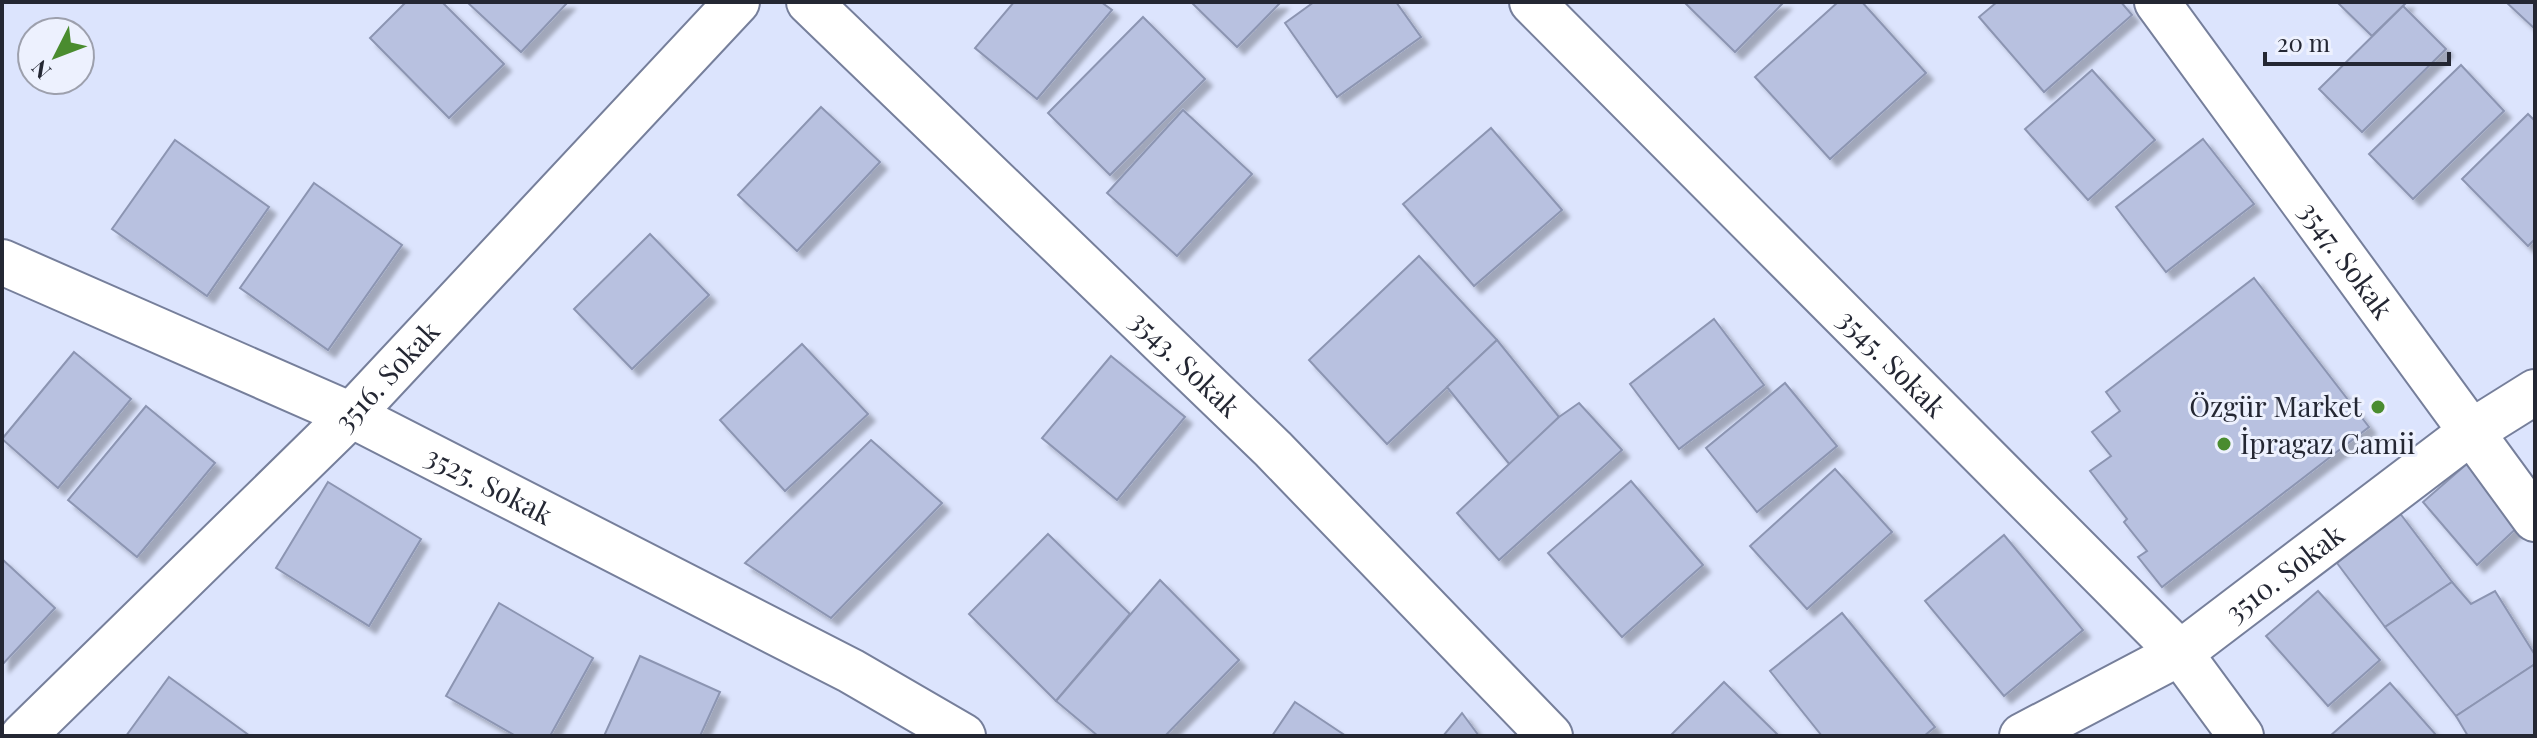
<svg xmlns="http://www.w3.org/2000/svg" width="2537" height="738" viewBox="0 0 2537 738" font-family="'Playfair Display',serif">
<defs>
<filter id="shadow"><feDropShadow dx="7" dy="7" stdDeviation="2" flood-color="#0004"/></filter>
</defs>
<rect width="100%" height="100%" fill="#dce4fd"/>
<g fill="#b8c1e0" stroke="#8c95b2" stroke-width="2" filter="url(#shadow)">
<polygon points="406,2 442,2 504,64 449,118 370,38"/>
<polygon points="467,2 568,2 521,52"/>
<polygon points="1014,2 1101,2 1112,10 1037,99 975,48"/>
<polygon points="1191,2 1281,2 1237,47"/>
<polygon points="1314,2 1396,2 1421,37 1337,97 1285,23"/>
<polygon points="1684,2 1784,2 1735,52"/>
<polygon points="1838,2 1862,2 1926,73 1830,159 1755,77"/>
<polygon points="1997,2 2121,2 2132,15 2044,92 1979,17"/>
<polygon points="2337,2 2407,2 2372,36"/>
<polygon points="2506,2 2535,2 2535,29"/>
<polygon points="2403,6 2446,49 2362,132 2319,89"/>
<polygon points="1143,17 1205,79 1110,175 1048,113"/>
<polygon points="2461,65 2504,111 2413,199 2369,154"/>
<polygon points="2092,70 2155,140 2088,200 2025,129"/>
<polygon points="821,107 880,162 797,251 738,195"/>
<polygon points="1183,110 1252,174 1177,256 1107,193"/>
<polygon points="2528,114 2535,121 2535,239 2528,246 2462,179"/>
<polygon points="1491,128 1562,210 1474,286 1403,204"/>
<polygon points="2203,139 2254,204 2166,272 2116,207"/>
<polygon points="175,140 269,207 207,296 112,229"/>
<polygon points="314,183 402,245 328,350 240,288"/>
<polygon points="650,234 709,295 632,369 574,309"/>
<polygon points="1419,256 1497,340 1387,444 1309,360"/>
<polygon points="2254,278 2369,427 2162,587 2138,557 2147,551 2124,522 2127,519 2090,471 2111,456 2092,432 2120,411 2106,392"/>
<polygon points="1714,319 1764,385 1679,449 1630,384"/>
<polygon points="1497,340 1559,417 1510,465 1447,387"/>
<polygon points="802,344 868,414 785,491 720,420"/>
<polygon points="74,352 131,399 58,488 2,439"/>
<polygon points="1111,356 1185,417 1117,500 1042,438"/>
<polygon points="1785,383 1837,446 1757,512 1706,448"/>
<polygon points="1579,403 1622,450 1499,560 1457,513 1559,417"/>
<polygon points="146,406 215,463 137,557 68,500"/>
<polygon points="871,440 942,503 831,618 745,563"/>
<polygon points="2469,462 2522,523 2477,565 2423,502"/>
<polygon points="1835,469 1892,532 1807,609 1750,546"/>
<polygon points="1631,481 1703,565 1622,637 1548,553"/>
<polygon points="328,482 421,539 369,626 276,568"/>
<polygon points="2399,512 2452,582 2385,627 2337,563"/>
<polygon points="1048,534 1130,614 1056,701 969,614"/>
<polygon points="2004,535 2083,630 2004,696 1925,601"/>
<polygon points="2,559 55,608 2,665"/>
<polygon points="1160,580 1239,660 1165,736 1098,736 1056,701"/>
<polygon points="2452,582 2471,604 2495,591 2535,655 2535,664 2456,716 2385,627"/>
<polygon points="2318,591 2380,660 2328,706 2266,636"/>
<polygon points="499,603 593,658 550,736 516,736 446,696"/>
<polygon points="1842,613 1935,727 1924,736 1822,736 1770,671"/>
<polygon points="640,656 720,692 700,736 604,736"/>
<polygon points="2535,664 2535,736 2468,736 2456,716"/>
<polygon points="169,677 250,736 126,736"/>
<polygon points="1724,682 1779,736 1670,736"/>
<polygon points="2390,683 2437,736 2330,736"/>
<polygon points="1295,702 1346,736 1272,736"/>
<polygon points="1462,713 1479,736 1443,736"/>
</g>
<g fill="none" stroke-linecap="round" stroke-linejoin="round">
<g stroke="#767f9b" stroke-width="48">
<g id="street">
<path id="s1" d="M809,2l464,447 277,287"/>
<path id="s2" d="M1532,2l648,651 61,83"/>
<path id="s3" d="M2157,2l378,517"/>
<path id="s4" d="M2,262l349,153 500,256 112,65"/>
<path id="s5" d="M23,736l328,-321 386,-413"/>
<path id="s6" d="M2022,736l158,-83 291,-221 64,-40"/>
</g>
</g>
<use href="#street" stroke="#fff" stroke-width="44"/>
</g>
<g fill="#4a8c2f" stroke="#edf1fe" stroke-width="3">
<circle cx="2378" cy="407" r="8"/>
<circle cx="2224" cy="444" r="8"/>
</g>
<g text-anchor="middle" stroke-width="6" stroke-linejoin="round" paint-order="stroke">
<g font-size="28" fill="#242733" stroke="#edf1fe">
<text dy="10" stroke="none"><textPath href="#s3" startOffset="320">3547. Sokak</textPath></text>
<text dy="10" stroke="none"><textPath href="#s1" startOffset="522">3543. Sokak</textPath></text>
<text dy="10" stroke="none"><textPath href="#s2" startOffset="510">3545. Sokak</textPath></text>
<text dy="10" stroke="none"><textPath href="#s5" startOffset="512">3516. Sokak</textPath></text>
<text dy="10" stroke="none"><textPath href="#s4" startOffset="536">3525. Sokak</textPath></text>
<text dy="10" stroke="none"><textPath href="#s6" startOffset="310">3510. Sokak</textPath></text>
</g>
<g font-size="28" fill="#242733" stroke="#edf1fe" text-anchor="end">
<text x="2362" y="417">Özgür Market</text>
<text x="2240" y="454" text-anchor="start">İpragaz Camii</text>
</g>
</g>
<rect width="2537" height="738" fill="none" stroke="#242733" stroke-width="8"/>
<g transform="translate(56 56) rotate(228)"><circle r="38" fill="#edf1fe" stroke="#9da0ad" stroke-width="2"/>
<path d="M0-6L14 30L0 20L-14 30Z" fill="#4a8c2f"/>
<text y="-12" font-size="22" font-weight="bold" text-anchor="middle" fill="#242733">N</text>
</g>
<path d="M2265 52v12h184v-12" fill="none" stroke="#242733" stroke-width="4"/>
<text x="2277" y="52" font-size="24" fill="#242733" stroke="#edf1fe" stroke-width="6" paint-order="stroke">20 m</text>
</svg>
